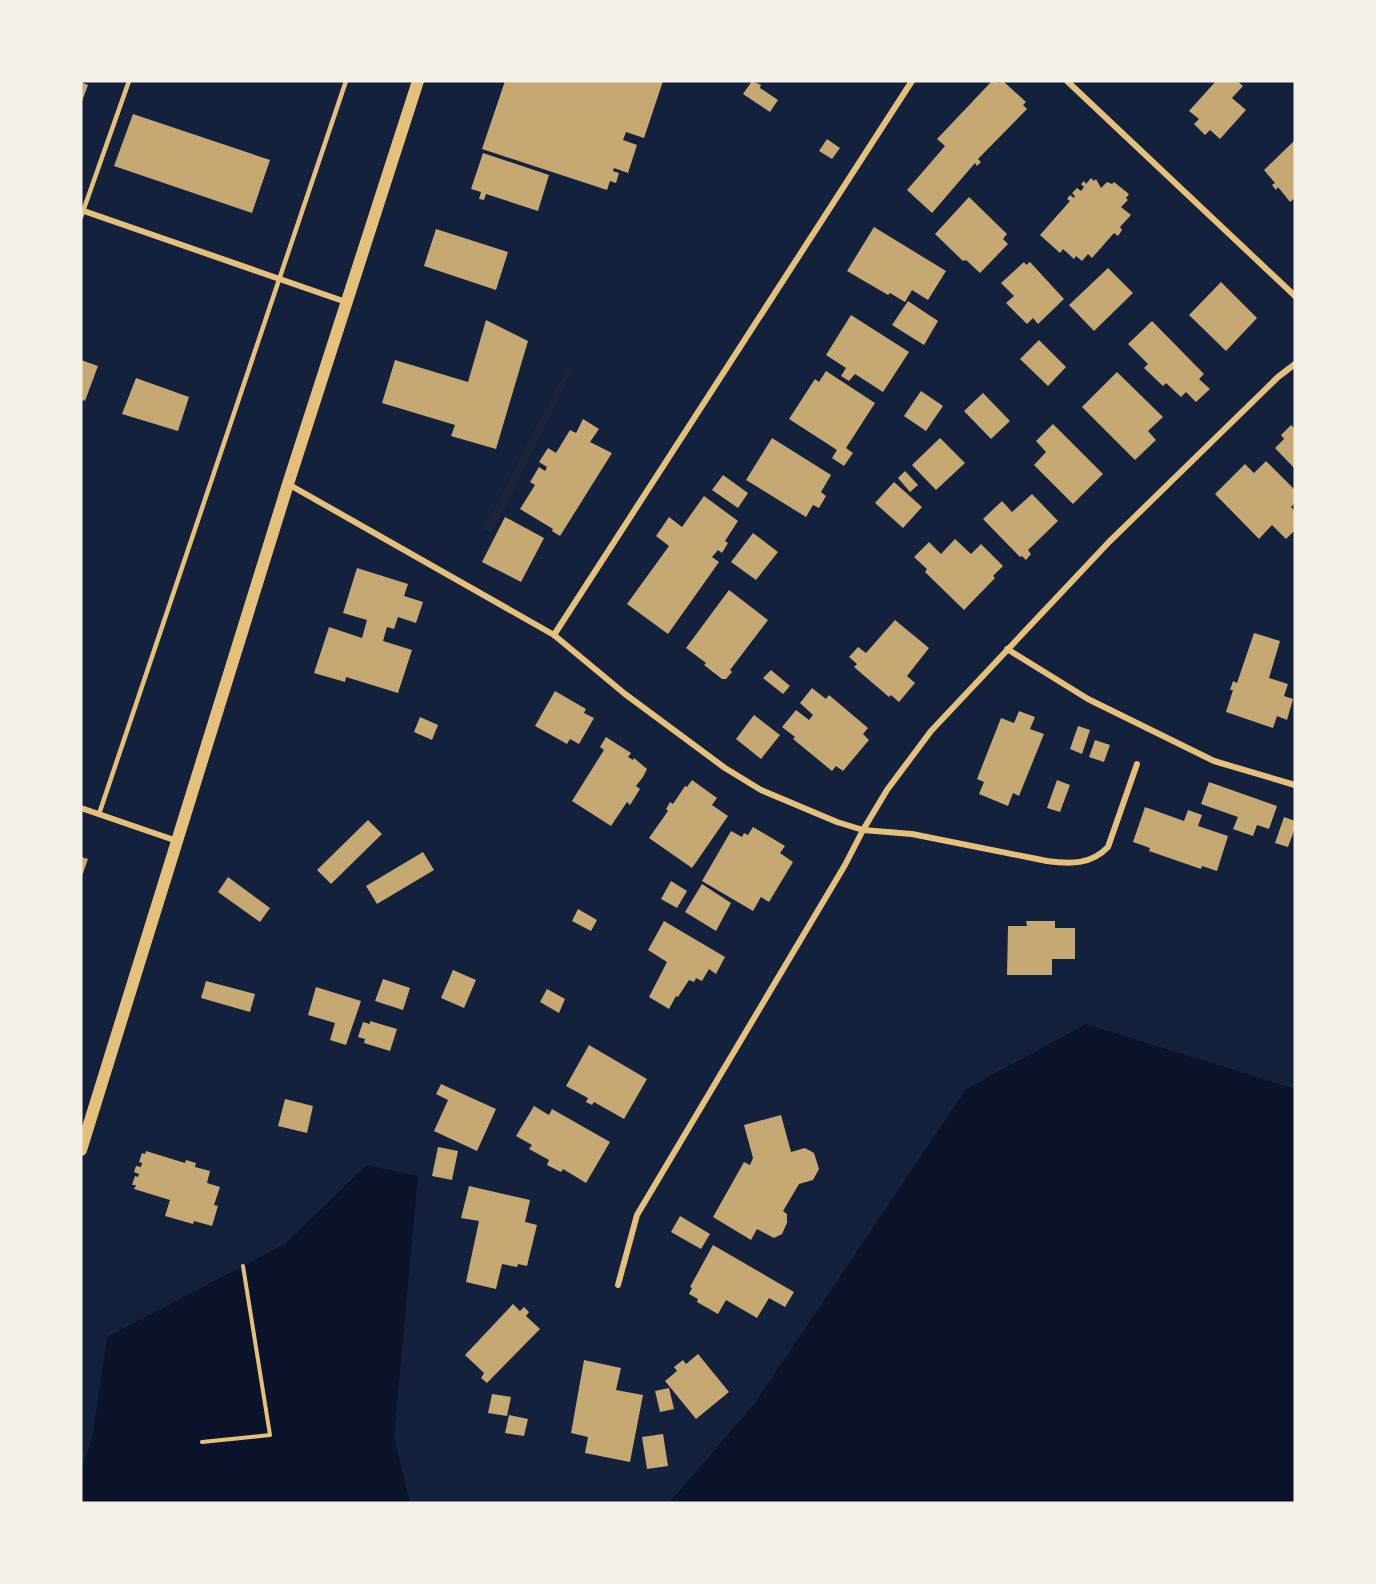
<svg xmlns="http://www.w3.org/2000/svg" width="1376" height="1584" viewBox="0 0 1376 1584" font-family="'Space Grotesk',sans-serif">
<rect width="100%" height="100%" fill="#14213d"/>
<polygon fill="#1d2539" points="568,367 572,369 492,533 484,528"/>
<g fill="#0b132b">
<polygon points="1086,1024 1295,1089 1295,1503 669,1503 755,1403 966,1089"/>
<polygon points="367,1165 418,1176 394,1437 410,1503 81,1503 81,1467 92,1439 107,1337 285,1244"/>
</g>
<g fill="#c6a872">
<polygon points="505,81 663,81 644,138 626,132 623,140 637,145 628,173 614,168 613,171 619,173 616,183 610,181 607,190 482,149"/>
<polygon points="752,81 761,85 760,88 778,100 770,112 743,94"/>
<polygon points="992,81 997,81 999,83 1003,81 1026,102 1023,105 1027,109 978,159 981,162 977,166 975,163 932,213 907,190 945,146 937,139"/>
<polygon points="1216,81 1237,81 1243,86 1232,98 1246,110 1220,139 1210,130 1205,135 1194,124 1199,119 1189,111"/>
<polygon points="81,82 88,85 81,104"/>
<polygon points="133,114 270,160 252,213 114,166"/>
<polygon points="827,139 840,148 832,159 819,151"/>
<polygon points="1295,140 1295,198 1290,202 1278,187 1276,190 1272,185 1275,183 1264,170"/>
<polygon points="483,153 549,175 538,211 486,194 484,200 479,199 481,192 471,189"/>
<polygon points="1091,178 1094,181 1096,179 1101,188 1107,182 1112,184 1114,182 1129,194 1126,198 1128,200 1121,207 1131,215 1120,227 1122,230 1118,236 1114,233 1092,258 1088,254 1082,261 1076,256 1074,259 1063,249 1060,253 1040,235 1070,201 1067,199 1070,195 1074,198 1075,196 1072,193 1077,188 1081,191 1084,187 1081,184 1084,181 1086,184"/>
<polygon points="969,197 1007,234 1003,239 1008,244 980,273 966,260 963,261 935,234"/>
<polygon points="874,227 946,271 928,300 912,290 905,302 890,293 888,295 847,271"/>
<polygon points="436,229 508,252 496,290 424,266"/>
<polygon points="1024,262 1026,265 1030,262 1064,299 1038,324 1033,318 1027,324 1006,303 1014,296 1001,283"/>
<polygon points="1108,268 1133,293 1094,331 1069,305"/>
<polygon points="1221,282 1257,318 1226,351 1189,315"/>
<polygon points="908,301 938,321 924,345 892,325"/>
<polygon points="851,315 909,352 883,392 855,374 849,381 841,376 846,368 826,355"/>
<polygon points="486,320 528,341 496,449 451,436 455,425 382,403 395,360 468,382"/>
<polygon points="1152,321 1204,374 1199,379 1210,389 1196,402 1186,392 1181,397 1166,383 1163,386 1144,368 1148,364 1128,344"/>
<polygon points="1039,340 1066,367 1048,386 1020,359"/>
<polygon points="81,360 98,366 85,401 81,399"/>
<polygon points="826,371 875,403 846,448 853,453 844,466 832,458 837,450 789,419 815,379 819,382"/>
<polygon points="1117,372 1163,417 1148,431 1156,440 1135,460 1082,407"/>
<polygon points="136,378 189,397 178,431 122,414"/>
<polygon points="921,391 943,406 926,431 904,416"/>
<polygon points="983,393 1010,421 991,439 964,411"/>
<polygon points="583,419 599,429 590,442 612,453 560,536 552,531 553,529 520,509 535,485 530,482 539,467 545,471 547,467 539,462 548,448 556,453 570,430 576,433"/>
<polygon points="1053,424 1103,474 1073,504 1034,465 1046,452 1036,441"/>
<polygon points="1291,425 1295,429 1295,469 1275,448 1284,439 1281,435"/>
<polygon points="772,438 831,475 821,492 826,496 819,508 813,505 806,517 746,480"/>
<polygon points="940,438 965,463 936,490 912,465"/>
<polygon points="1266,461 1295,490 1295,503 1291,507 1295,511 1295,530 1286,539 1272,525 1259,539 1215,494 1245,464 1254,473"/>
<polygon points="905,471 918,485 910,492 898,478"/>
<polygon points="723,475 748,493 738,508 712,490"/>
<polygon points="894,482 922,507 903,528 875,503"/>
<polygon points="1032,494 1058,521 1028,550 1031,554 1026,560 1022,556 1020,557 983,519 1002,501 1012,512"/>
<polygon points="704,496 738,521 725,541 728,543 722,553 718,550 712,557 719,562 668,634 627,604 669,546 656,536 669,517 682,527"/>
<polygon points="505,517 544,538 521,582 482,562"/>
<polygon points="753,533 778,552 756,580 731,562"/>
<polygon points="955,539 971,554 981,544 1003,566 993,576 995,578 964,610 925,572 927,569 914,557 929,542 941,554"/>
<polygon points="357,568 408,584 404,596 423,602 416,623 398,617 394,629 387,627 383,641 412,650 398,693 346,677 345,682 314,673 329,627 362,638 367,620 343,613"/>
<polygon points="729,590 768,620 730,670 732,672 726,679 722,679 704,665 706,663 686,648"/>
<polygon points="895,620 929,648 907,676 915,683 899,702 891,695 889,697 854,667 857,664 849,657 858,647 866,653"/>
<polygon points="1254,633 1280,641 1269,678 1288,684 1284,696 1293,699 1287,720 1277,716 1273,728 1226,712 1233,690 1230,690 1233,681 1237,683"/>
<polygon points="771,670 790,686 783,694 763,678"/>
<polygon points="812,688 826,699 829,695 868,728 863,734 869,740 843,771 836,766 832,771 793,739 795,737 782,727 796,710 809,720 813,715 800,703"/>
<polygon points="555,691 586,709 584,713 594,718 579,744 570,739 567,744 535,726"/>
<polygon points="1019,711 1035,717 1030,729 1044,734 1019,796 1013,793 1008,806 979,794 984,782 977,779 1001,718 1014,723"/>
<polygon points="754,715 780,735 761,759 736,739"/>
<polygon points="420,717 438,725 432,740 414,732"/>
<polygon points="1078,726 1090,730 1082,754 1070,749"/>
<polygon points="606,737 631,753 628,757 633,760 634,758 647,769 643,777 636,786 640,789 630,805 627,802 611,826 572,801 604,750 600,747"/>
<polygon points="1095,740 1110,745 1104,762 1089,757"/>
<polygon points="692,780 717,798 712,805 728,816 692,868 649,838 668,811 666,809 670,802 673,804 685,786 687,787"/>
<polygon points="1057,780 1070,785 1060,812 1047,808"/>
<polygon points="1209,782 1277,806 1269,829 1257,825 1253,836 1233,829 1238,817 1201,804"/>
<polygon points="1145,807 1184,821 1188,810 1202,815 1198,826 1228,836 1217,871 1202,866 1201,869 1149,851 1150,848 1133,842"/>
<polygon points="1284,817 1295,821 1295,828 1288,847 1275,843"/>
<polygon points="368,820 382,834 331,884 317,870"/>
<polygon points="753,827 785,846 780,853 793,862 769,902 761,897 753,911 702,881 731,831 742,837 744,833 748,835"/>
<polygon points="423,852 434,870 377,904 366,886"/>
<polygon points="81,857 88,859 81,879"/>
<polygon points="228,877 270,908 260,922 218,892"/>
<polygon points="671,881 687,891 677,908 661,899"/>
<polygon points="702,884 731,903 716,931 685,912"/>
<polygon points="578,909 597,920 591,931 572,921"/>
<polygon points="664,921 725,957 716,974 709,969 702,981 696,978 694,982 689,980 678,997 676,996 669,1009 649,997 667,962 648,950"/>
<polygon points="1026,921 1055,921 1055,928 1075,928 1075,959 1052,959 1052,975 1007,975 1008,926 1027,926"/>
<polygon points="453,970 476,980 464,1008 441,998"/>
<polygon points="383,979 410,988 403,1010 375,1001"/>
<polygon points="206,981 255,994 250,1012 201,998"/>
<polygon points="316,987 361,1001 346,1045 330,1040 335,1023 308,1015"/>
<polygon points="547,989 565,999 559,1013 540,1002"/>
<polygon points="370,1021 397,1029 390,1051 364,1043 365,1039 358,1037 363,1022 370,1024"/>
<polygon points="589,1045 647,1079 624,1119 594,1102 592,1105 586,1102 588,1098 566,1086"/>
<polygon points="441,1084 496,1109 477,1151 434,1131 448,1100 436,1094"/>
<polygon points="285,1099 313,1106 307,1133 278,1126"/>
<polygon points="534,1106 549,1115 552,1109 610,1142 586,1183 563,1169 561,1172 547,1165 549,1160 529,1149 532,1145 516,1136"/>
<polygon points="781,1115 791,1152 805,1148 814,1153 819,1169 813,1180 799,1184 783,1211 787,1214 787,1223 782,1234 774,1238 757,1229 751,1240 713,1217 744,1162 750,1165 753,1158 744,1125"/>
<polygon points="438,1147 458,1151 452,1180 432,1176"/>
<polygon points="146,1151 185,1163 186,1160 196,1163 195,1167 210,1171 207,1183 220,1187 214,1205 218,1206 212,1226 194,1221 193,1224 165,1216 170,1200 134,1189 136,1185 132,1185 135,1176 138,1177 139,1174 134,1172 136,1166 141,1167 142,1163 139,1162 142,1153 145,1154"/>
<polygon points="469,1186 530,1200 525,1222 537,1225 527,1266 518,1264 517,1267 502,1264 496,1289 466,1282 479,1221 461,1218"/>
<polygon points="680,1216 710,1234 701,1249 671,1232"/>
<polygon points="713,1245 794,1292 785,1307 769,1298 757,1318 726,1300 718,1314 697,1302 698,1299 689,1294 692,1288 690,1287"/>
<polygon points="513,1304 520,1311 524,1307 529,1312 526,1316 540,1329 487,1383 481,1378 484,1373 465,1355"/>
<polygon points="698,1354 729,1392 696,1419 665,1381 677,1371 674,1367 683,1360 686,1364"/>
<polygon points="584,1360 621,1368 616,1390 643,1395 630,1462 585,1453 588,1437 571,1433"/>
<polygon points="669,1388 674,1409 660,1412 655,1391"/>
<polygon points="492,1394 511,1397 507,1416 488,1413"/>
<polygon points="509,1415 528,1419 524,1436 505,1433"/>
<polygon points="663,1434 668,1466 647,1469 642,1437"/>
</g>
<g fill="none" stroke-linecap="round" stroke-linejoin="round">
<polyline stroke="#e5c07b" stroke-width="4" points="202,1442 270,1435 243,1266"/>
<g stroke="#e5c07b" stroke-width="4.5">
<polyline points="81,217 129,81"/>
<polyline points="99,814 346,81"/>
</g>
<g stroke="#e5c07b" stroke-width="6">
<polyline points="1067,81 1295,296"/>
<polyline points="81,210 346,302"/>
<path d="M288,484l266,151 71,59 100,74 36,22 76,32 26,8 49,4 135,27c23,3 44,4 61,-14l29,-83"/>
<polyline points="554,635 912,81"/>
<polyline points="1007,649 1088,699 1214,761 1295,785"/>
<polyline points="81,808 177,841"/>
<polyline points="618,1285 637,1215 845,865 863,830 887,790 931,731 1109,542 1278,377 1295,364"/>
</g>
<polyline stroke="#e5c07b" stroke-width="12" points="81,1150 288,484 418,81"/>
</g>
<rect width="1376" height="1584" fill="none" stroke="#f6f1e7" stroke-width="165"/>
</svg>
